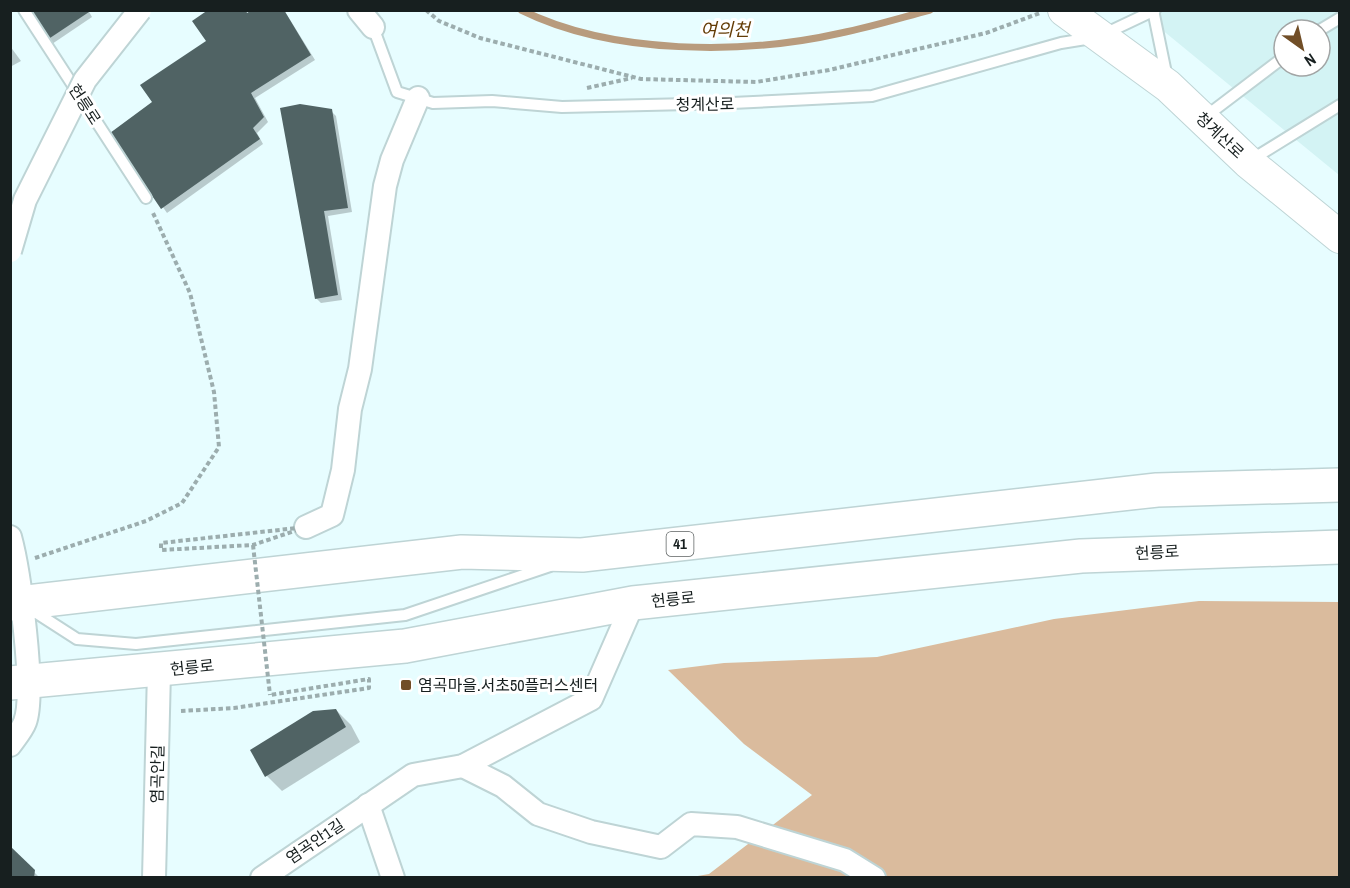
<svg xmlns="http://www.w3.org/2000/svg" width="1350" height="888" viewBox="0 0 1350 888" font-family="'Archivo Narrow','Noto Sans KR',sans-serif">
<rect width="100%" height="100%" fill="#e7fdff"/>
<path fill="#d3f3f4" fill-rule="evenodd" d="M1156,10l183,1v164l-195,-160zM1284,30h36v36h-36z"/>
<polygon fill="#dabb9d" points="1199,601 1339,602 1339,877 692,877 709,874 812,795 744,744 668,670 724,663 877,657 1054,619"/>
<g fill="#0003">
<polygon points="88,10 92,17 52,44 48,39"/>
<polygon points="284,10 315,60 255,98 268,122 257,133 263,144 167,213 112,134 154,102 248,14"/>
<polygon points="10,46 21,61 10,67"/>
<polygon points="331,111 336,116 352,212 328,216 342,300 321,303 316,298"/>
<polygon points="336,710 351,725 360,742 282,791 267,776 252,751"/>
<polygon points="10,848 40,878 10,878"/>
</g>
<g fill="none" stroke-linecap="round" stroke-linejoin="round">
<path stroke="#b89b7d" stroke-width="7" d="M521,10c91,45 223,45 320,23 30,-6 59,-15 89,-23"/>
</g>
<g fill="#506364">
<polygon points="27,10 88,10 89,12 47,40"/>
<polygon points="208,10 246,10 247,13 252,10 284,10 311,55 251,93 264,117 253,128 260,139 161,209 110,133 152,102 140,85 206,41 192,21"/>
<polygon points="300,104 332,109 348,208 324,211 338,295 315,299 280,108"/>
<polygon points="336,709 346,727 265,777 250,750 313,711"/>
<polygon points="10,846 35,870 34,878 10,878"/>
</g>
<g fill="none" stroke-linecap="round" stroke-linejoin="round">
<g stroke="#bed4d5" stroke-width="14">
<g id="lane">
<polyline points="24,10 146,198"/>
<polyline points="1153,10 1167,78"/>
<polyline points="373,27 397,92 433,103 492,101 562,107 732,103 872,96 1061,43 1098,37 1155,10"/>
<polyline points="1320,30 1340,18"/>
<polyline points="1205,117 1284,57"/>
<polyline points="1251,160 1340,105"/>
<polyline points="32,610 77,639 136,644 405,615 550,566"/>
</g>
</g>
<g stroke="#bed4d5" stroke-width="26">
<g id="street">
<polyline points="359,10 373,27"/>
<polyline points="306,527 332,515 343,470 350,409 360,369 385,186 392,160 418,98"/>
<path d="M10,537c9,33 26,155 15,185 -3,8 -10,16 -15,23"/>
<polyline points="463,766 503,786 538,814 591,832 661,847 691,824 737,827 845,860 874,878"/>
<polyline points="368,805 393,878"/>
<polyline points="154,878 159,671"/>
<polyline points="262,878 413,775 463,766 591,699 633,603"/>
</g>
</g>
<g stroke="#bed4d5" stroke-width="34">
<polyline id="secondary" points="1064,10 1168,86 1248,162 1340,237"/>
</g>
<g stroke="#bed4d5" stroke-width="36">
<g id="primary">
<polyline points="10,604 462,552 582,555 1157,490 1340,485"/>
<polyline points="10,683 405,646 633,603 1081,556 1340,547"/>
</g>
</g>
<g stroke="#9cadae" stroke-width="4" stroke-dasharray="4.5 3" stroke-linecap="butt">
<polyline points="426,10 439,21 480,38 641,79 756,82 829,70 986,33 1040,13"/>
<polyline points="587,88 632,78"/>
<polygon points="306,527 253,545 161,550 161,543"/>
<polyline points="35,558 146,521 182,503 219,447 214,392 190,293 153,213"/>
<polyline points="181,711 234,708 369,688 369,679 270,695"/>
</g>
<use href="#lane" stroke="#fff" stroke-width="10"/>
<use href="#street" stroke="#fff" stroke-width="22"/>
<use href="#secondary" stroke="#fff" stroke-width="32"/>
<use href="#primary" stroke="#fff" stroke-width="33"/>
<g stroke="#bed4d5" stroke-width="26" stroke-linecap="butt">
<polyline id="street-bridge" points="10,251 25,200 85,80 140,10"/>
</g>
<polyline stroke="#9cadae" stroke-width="4" stroke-dasharray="4.5 3" stroke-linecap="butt" points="253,545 270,695"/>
<use href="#street-bridge" stroke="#fff" stroke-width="22"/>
</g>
<rect fill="#714e27" stroke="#fff" stroke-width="2" x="400" y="679" width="12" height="12" rx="3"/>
<g text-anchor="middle" stroke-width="6" stroke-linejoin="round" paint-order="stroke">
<rect fill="#fff" stroke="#5d6262" stroke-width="1.5" x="666.5" y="532" width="27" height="24" rx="4.5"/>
<g font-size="15" font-weight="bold" fill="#171f1f">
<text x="680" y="549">41</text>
</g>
<g font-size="16" fill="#171f1f" stroke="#fff">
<text transform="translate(85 104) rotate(57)" y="6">헌릉로</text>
<text transform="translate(705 104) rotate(-1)" y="6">청계산로</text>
<text transform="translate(1220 135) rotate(43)" y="6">청계산로</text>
<text transform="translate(1157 552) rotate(-3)" y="6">헌릉로</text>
<text transform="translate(673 599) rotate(-6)" y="6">헌릉로</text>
<text transform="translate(192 667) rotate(-6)" y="6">헌릉로</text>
<text transform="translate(157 774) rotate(-89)" y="6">염곡안길</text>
<text transform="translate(315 841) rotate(-34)" y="6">염곡안1길</text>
</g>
<g font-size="16" fill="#171f1f" stroke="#fff" text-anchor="start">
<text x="418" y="691">염곡마을.서초50플러스센터</text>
</g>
<g font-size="18" font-style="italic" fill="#643c06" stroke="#fff">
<text x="725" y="36">여의천</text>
</g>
</g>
<rect width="1350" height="888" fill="none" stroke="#171f1f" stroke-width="24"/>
<g transform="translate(1302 48) rotate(146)"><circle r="28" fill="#ffffff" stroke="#a2a5a5" stroke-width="1.5"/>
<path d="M0-4.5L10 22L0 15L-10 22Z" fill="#714e27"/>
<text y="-9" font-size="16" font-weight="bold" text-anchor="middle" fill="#171f1f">N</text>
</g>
</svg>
